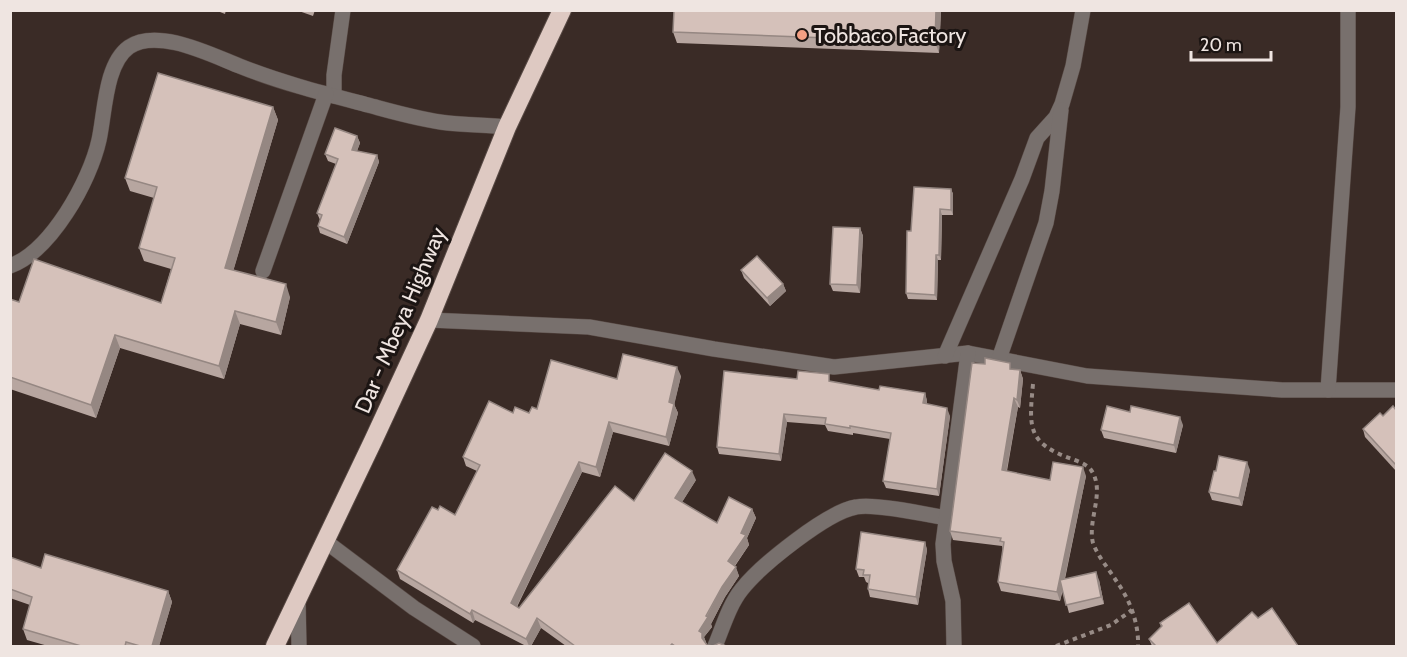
<svg xmlns="http://www.w3.org/2000/svg" width="1407" height="657" viewBox="0 0 1407 657" font-family="Cabin,sans-serif">
<rect width="100%" height="100%" fill="#3a2b26"/>
<g fill="none" stroke-linecap="round" stroke-linejoin="round">
<g stroke="#574944" stroke-width="16">
<g id="minor">
<polyline points="334,96 334,75 343,10"/>
<path d="M10,266c41,-15 80,-85 89,-126 6,-27 6,-76 30,-93 29,-20 84,9 113,20 40,16 84,27 126,38 26,7 53,15 80,18 19,2 39,2 59,4"/>
<polyline points="263,271 326,94"/>
<polyline points="429,320 589,327 714,349 834,367 968,353 1087,376 1282,390 1396,390"/>
<polyline points="945,356 1022,179 1037,138 1056,117 1062,104 1073,66 1083,10"/>
<polyline points="999,359 1046,223 1052,191 1061,110"/>
<polyline points="1328,390 1348,107 1348,10"/>
<polyline points="325,541 414,608 473,646"/>
<polyline points="298,599 299,646"/>
<path d="M715,646c8,-19 14,-41 27,-57 19,-24 85,-77 114,-82 18,-4 69,7 90,11"/>
<polyline points="954,646 953,601 944,561 943,544 968,353"/>
</g>
</g>
<g stroke="#574944" stroke-width="20">
<polyline id="highway" points="275,646 373,441 429,320 507,127 562,10"/>
</g>
<g stroke="#978b86" stroke-width="4" stroke-dasharray="4.5 4.5" stroke-linecap="butt">
<path d="M1033,384c-4,44 -6,59 39,75 6,2 16,6 19,11 15,21 -4,50 2,73 5,14 16,26 24,39 13,18 22,42 21,64"/>
<polyline points="1056,646 1111,625 1132,610"/>
</g>
<use href="#minor" stroke="#78706d" stroke-width="15"/>
<use href="#highway" stroke="#dec9c2" stroke-width="18"/>
</g>
<g fill="#b7a6a0">
<polygon points="215,10 226,10 225,14"/>
<polygon points="296,10 315,10 313,16"/>
<polygon points="941,10 939,53 677,43 673,32"/>
<polygon points="273,107 278,120 233,271 290,297 281,335 240,324 224,379 120,348 96,418 10,389 10,299 19,302 161,303 171,269 144,261 139,248 154,198 130,191 125,178"/>
<polygon points="357,136 360,143 357,151 377,155 379,162 347,244 320,233 318,226 320,220 317,213 336,164 328,161 325,154"/>
<polygon points="951,189 953,194 953,215 942,215 941,260 938,260 937,300 908,299 906,293 911,231"/>
<polygon points="860,228 863,236 860,293 833,291 830,284"/>
<polygon points="741,270 783,284 786,291 770,306 744,278"/>
<polygon points="1013,369 1020,370 1023,379 1020,408 1018,407 1007,471 1050,480 1086,476 1065,579 1099,580 1104,604 1069,613 1063,590 1060,601 1001,591 998,582 1003,550 1002,546 953,540 950,531"/>
<polygon points="681,376 674,404 678,413 669,446 613,432 600,477 582,472 517,607 519,608 634,501 696,480 682,502 717,523 752,509 756,518 747,538 749,545 735,566 739,576 725,597 711,624 712,627 704,637 707,645 726,646 566,646 541,628 531,646 526,646 475,620 473,623 400,579 397,570 438,510 455,515 477,471 466,466 463,457 513,413 529,413 537,409 617,379"/>
<polygon points="797,379 832,382 879,390 925,393 927,401 927,404 950,416 939,496 886,488 883,481 890,439 853,433 853,435 828,431 825,425 787,422 781,461 719,454 717,447"/>
<polygon points="1396,410 1396,471 1365,437 1363,429 1383,416"/>
<polygon points="1183,425 1176,453 1104,438 1101,430"/>
<polygon points="1250,470 1242,506 1212,500 1209,492"/>
<polygon points="925,542 927,550 918,605 870,597 868,589 868,583 866,582 864,577 859,577 856,569"/>
<polygon points="10,557 41,568 168,591 172,602 159,646 48,646 27,640 23,629 30,605 10,598"/>
<polygon points="1258,618 1298,646 1152,646 1149,639 1161,627 1160,623 1217,643"/>
</g>
<g fill="#958782">
<polygon points="936,10 941,10 939,53 935,42"/>
<polygon points="273,107 278,120 230,282 225,268"/>
<polygon points="357,136 360,143 355,156 352,150"/>
<polygon points="377,155 379,162 347,244 344,237"/>
<polygon points="951,189 953,194 953,215 951,210"/>
<polygon points="940,209 942,215 941,260 939,255"/>
<polygon points="860,228 863,236 860,293 857,285"/>
<polygon points="936,255 938,260 937,300 935,295"/>
<polygon points="286,284 290,297 281,335 276,322"/>
<polygon points="783,284 786,291 770,306 767,298"/>
<polygon points="235,311 240,324 224,379 219,366"/>
<polygon points="115,335 120,348 96,418 91,405"/>
<polygon points="677,367 681,376 674,406 674,404 678,413 669,446 666,437 669,402"/>
<polygon points="1020,370 1023,379 1020,408 1017,400"/>
<polygon points="925,393 927,401 926,411 923,403"/>
<polygon points="1014,398 1018,407 1005,479 1002,470"/>
<polygon points="947,408 950,416 939,496 937,489"/>
<polygon points="784,414 787,422 781,461 779,454"/>
<polygon points="1180,417 1183,425 1176,453 1174,445"/>
<polygon points="609,422 613,432 600,477 596,467"/>
<polygon points="579,462 582,472 514,612 511,603"/>
<polygon points="1247,462 1250,470 1242,506 1239,498"/>
<polygon points="1083,467 1086,476 1060,601 1057,592"/>
<polygon points="692,471 696,480 679,507 675,498"/>
<polygon points="752,509 756,518 747,538 749,545 731,571 728,561"/>
<polygon points="925,542 927,550 918,605 916,597"/>
<polygon points="736,567 739,576 725,597 711,624 712,627 704,637 706,642 706,646 699,631 722,587"/>
<polygon points="1096,572 1099,580 1104,604 1101,597"/>
<polygon points="168,591 172,602 159,646 152,646"/>
<polygon points="472,610 475,620 473,623 470,614"/>
<polygon points="537,618 541,628 531,646 529,646 526,639"/>
</g>
<g fill="#d5c1ba" stroke="#958782" stroke-width="1.5">
<polygon points="674,10 936,10 935,42 673,32"/>
<polygon points="158,73 273,107 225,268 286,284 276,322 235,311 219,366 115,335 91,405 10,377 10,299 19,302 34,259 161,303 175,258 139,248 157,187 125,178"/>
<polygon points="335,128 357,136 352,150 377,155 344,237 318,226 322,215 317,213 338,159 325,154"/>
<polygon points="914,187 951,189 951,210 940,209 939,255 936,255 935,295 906,293 907,231 911,231"/>
<polygon points="833,227 860,228 857,285 830,284"/>
<polygon points="757,256 783,284 767,298 741,270"/>
<polygon points="623,354 677,367 669,402 674,404 666,437 609,422 596,467 579,462 511,603 519,608 615,486 634,501 665,453 692,471 675,498 717,523 729,497 752,509 741,533 746,535 728,561 736,567 722,587 706,616 708,617 699,631 702,633 702,638 707,645 713,646 719,643 726,646 675,646 672,644 670,646 575,646 537,618 526,639 472,610 470,614 397,570 432,507 438,510 440,506 455,515 480,465 463,457 489,401 513,413 515,407 529,413 532,407 537,409 551,360 617,379"/>
<polygon points="985,358 1010,363 1010,369 1020,370 1017,400 1014,398 1002,470 1050,480 1053,462 1083,467 1057,592 998,582 1004,542 1000,541 1001,538 950,531 972,363 985,364"/>
<polygon points="724,371 797,379 798,371 829,374 829,381 879,390 880,386 925,393 923,403 947,408 937,489 883,481 891,433 850,426 850,428 825,424 826,418 784,414 779,454 717,447"/>
<polygon points="1107,406 1130,412 1131,406 1180,417 1174,445 1101,430"/>
<polygon points="1393,406 1396,410 1396,462 1395,464 1363,429 1380,413 1383,416"/>
<polygon points="1219,456 1247,462 1239,498 1209,492 1214,471 1216,471"/>
<polygon points="861,532 925,542 916,597 868,589 870,575 863,575 864,570 856,569"/>
<polygon points="45,554 168,591 152,646 140,646 126,642 125,646 81,646 23,629 32,597 10,589 10,557 41,568"/>
<polygon points="1096,572 1101,597 1066,605 1060,580"/>
<polygon points="1189,603 1217,643 1252,612 1258,618 1272,608 1298,646 1156,646 1149,639 1162,626 1160,623"/>
</g>
<circle fill="#f39f83" stroke="#1c1513" stroke-width="2" cx="802" cy="35" r="6"/>
<g text-anchor="middle" stroke-width="6" stroke-linejoin="round" paint-order="stroke">
<g font-size="22" fill="#efe5e1" stroke="#1c1513" text-anchor="start">
<text x="814" y="43">Tobbaco Factory</text>
</g>
<g font-size="22" fill="#efe5e1" stroke="#1c1513">
<text transform="translate(400 320) rotate(-67)" y="8">Dar - Mbeya Highway</text>
</g>
</g>
<rect width="1407" height="657" fill="none" stroke="#efe5e1" stroke-width="24"/>
<path d="M1191 51v9h80v-9" fill="none" stroke="#efe5e1" stroke-width="3"/>
<text x="1200" y="51" font-size="18" fill="#efe5e1" stroke="#1c1513" stroke-width="4.5" paint-order="stroke">20 m</text>
</svg>
